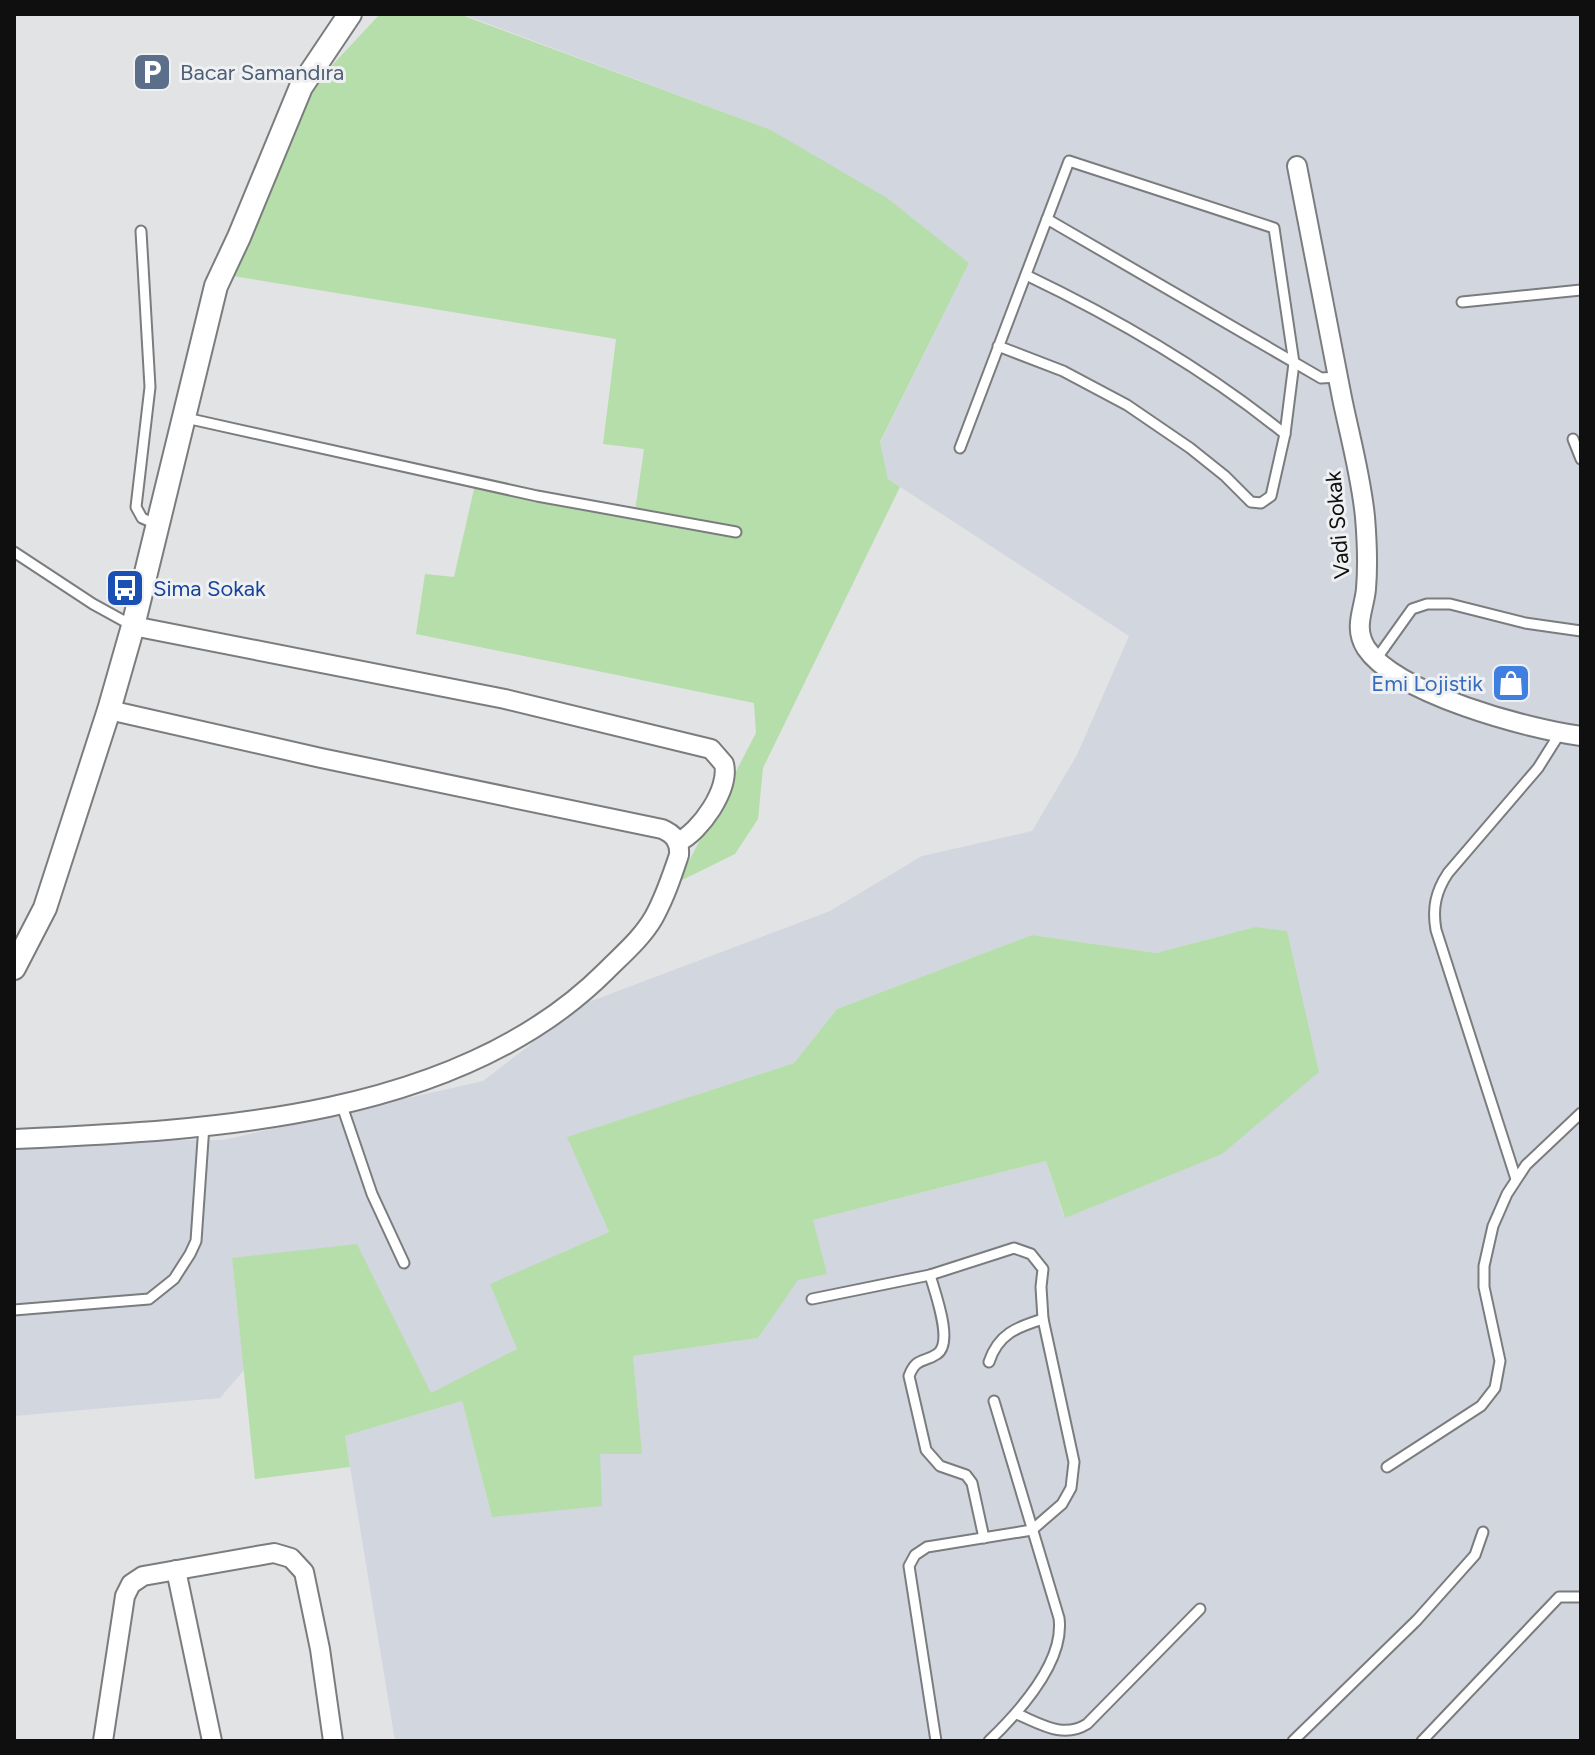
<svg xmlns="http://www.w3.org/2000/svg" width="1595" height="1755" viewBox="0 0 1595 1755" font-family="Figtree,sans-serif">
<rect width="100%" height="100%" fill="#e2e3e5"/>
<polygon fill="#d2d6df" points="462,14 1581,14 1581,1741 395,1741 345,1436 462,1401 492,1517 599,1453 641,1454 633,1356 758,1338 798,1279 813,1220 1046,1161 1064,1217 1255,927 1156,953 1032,935 837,1009 794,1063 568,1137 609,1232 491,1284 517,1349 431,1394 232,1258 244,1370 220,1398 14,1416 14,1141 223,1140 483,1081 530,1045 549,1017 830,911 922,856 1032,831 1077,755 1129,636 888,479 880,443 969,263 769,129"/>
<g fill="#b6deaa">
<polygon points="380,14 459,14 769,129 887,198 969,263 880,442 888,479 900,487 763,768 758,819 735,854 678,882 756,733 754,703 416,634 425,574 454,577 477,476 635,511 644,449 603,444 616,339 233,276 309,90"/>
<polygon points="1255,927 1287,931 1319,1072 1222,1154 1065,1218 1046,1161 813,1220 827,1274 798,1280 758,1338 633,1356 642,1454 600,1454 602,1506 492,1517 462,1401 345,1436 350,1467 255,1479 232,1258 357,1244 431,1393 517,1349 490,1284 609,1232 567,1137 794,1063 837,1009 1032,935 1156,953"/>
</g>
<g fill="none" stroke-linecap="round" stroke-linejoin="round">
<g stroke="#7b7c7e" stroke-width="13">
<g id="service">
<polyline points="1047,219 1321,378 1338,377"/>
<polyline points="141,231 150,387 136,507 142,518 158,525"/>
<path d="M1026,275c92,44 180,95 259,159"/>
<polyline points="1462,302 1581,290"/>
<polyline points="186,418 537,496 736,532"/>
<polyline points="1573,439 1581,459"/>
<polyline points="960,448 1069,161 1274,228 1294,363 1285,434 1271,496 1261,503 1251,502 1225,476 1190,448 1127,405 1063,371 998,346"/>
<polyline points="14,552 93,604 133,626"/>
<polyline points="1377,658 1412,609 1427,604 1450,604 1525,623 1581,631"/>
<polyline points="341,1103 372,1194 404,1263"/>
<path d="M1516,1179l-80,-249c-4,-22 0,-39 12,-57l90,-105 22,-35"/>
<path d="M930,1275c5,18 24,68 7,79 -13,9 -21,3 -28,22l17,74 14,16 26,9 6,8 12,55"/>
<polyline points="812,1299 930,1275 1014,1248 1031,1254 1043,1269 1041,1287 1043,1319 1074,1462 1071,1488 1062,1504 1032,1530 927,1547 915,1555 909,1566 936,1741"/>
<polyline points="14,1310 149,1299 174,1279 190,1254 196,1241 204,1125"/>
<path d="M989,1362c9,-28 28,-35 54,-43"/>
<polyline points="1387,1467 1481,1406 1495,1388 1500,1361 1484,1287 1484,1266 1493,1226 1507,1194 1526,1165 1581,1113"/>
<path d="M1017,1714c24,10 46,25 70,10l113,-115"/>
<path d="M989,1741c29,-28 76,-79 70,-123l-65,-217"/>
<polyline points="1293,1741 1417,1620 1475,1555 1483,1532"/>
<polyline points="1422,1741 1559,1597 1581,1597"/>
</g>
</g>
<g stroke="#7b7c7e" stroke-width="22">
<g id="minor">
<path d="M1297,166c15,77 30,155 45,232 8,39 19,78 23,119 2,24 3,48 1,72 -2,21 -13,38 0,59 31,46 162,81 215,88"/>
<path d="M133,626l372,73 206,50 13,15c6,25 -24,68 -46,78"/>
<path d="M14,1139c197,-9 444,-20 592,-168 17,-17 36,-33 48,-54 11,-20 18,-41 25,-62 1,-13 -5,-21 -17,-26l-341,-71 -212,-48"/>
<polyline points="176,1570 212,1741"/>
<polyline points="103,1741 125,1596 131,1584 143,1576 274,1553 291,1558 304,1572 320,1649 333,1741"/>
</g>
</g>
<g stroke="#7b7c7e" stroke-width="26">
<polyline id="tertiary" points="14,968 45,908 109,710 133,626 216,286 239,237 301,87 350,14"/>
</g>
<use href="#service" stroke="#fff" stroke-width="9"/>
<use href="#minor" stroke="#fff" stroke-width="18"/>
<use href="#tertiary" stroke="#fff" stroke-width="22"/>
</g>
<defs>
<g id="parking-square" transform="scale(2)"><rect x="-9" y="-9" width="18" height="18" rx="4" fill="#5c6f8a" stroke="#eff0f2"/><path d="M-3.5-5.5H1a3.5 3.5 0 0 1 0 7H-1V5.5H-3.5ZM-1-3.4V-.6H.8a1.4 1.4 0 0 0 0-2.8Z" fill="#fff"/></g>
<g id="bus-square" transform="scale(2)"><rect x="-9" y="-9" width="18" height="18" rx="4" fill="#1a4fb4" stroke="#eff0f2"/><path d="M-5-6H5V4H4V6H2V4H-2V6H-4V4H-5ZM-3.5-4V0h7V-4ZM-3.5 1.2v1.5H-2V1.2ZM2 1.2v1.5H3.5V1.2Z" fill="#fff"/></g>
<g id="shop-square" transform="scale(2)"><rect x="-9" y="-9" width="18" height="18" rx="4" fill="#3f7fe0" stroke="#eff0f2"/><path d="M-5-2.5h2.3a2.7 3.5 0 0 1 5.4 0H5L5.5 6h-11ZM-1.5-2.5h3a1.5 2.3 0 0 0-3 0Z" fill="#fff"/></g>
</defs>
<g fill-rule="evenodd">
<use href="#parking-square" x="152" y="72"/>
<use href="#bus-square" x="125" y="588"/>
<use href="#shop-square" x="1511" y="683"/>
</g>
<g text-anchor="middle" stroke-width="6" stroke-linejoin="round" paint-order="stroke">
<g font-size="22" fill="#4e5e75" stroke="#eff0f2" text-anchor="start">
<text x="180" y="80">Bacar Samandıra</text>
</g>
<g font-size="22" fill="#0f0f10" stroke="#eff0f2">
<text transform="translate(1337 525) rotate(-95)" y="8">Vadi Sokak</text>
</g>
<g font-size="22" fill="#164399" stroke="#eff0f2" text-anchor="start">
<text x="153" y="596">Sima Sokak</text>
</g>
<g font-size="22" fill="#366cbe" stroke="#eff0f2" text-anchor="end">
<text x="1483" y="691">Emi Lojistik</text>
</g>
</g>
<rect width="1595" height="1755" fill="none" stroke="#0f0f10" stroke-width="32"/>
</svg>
